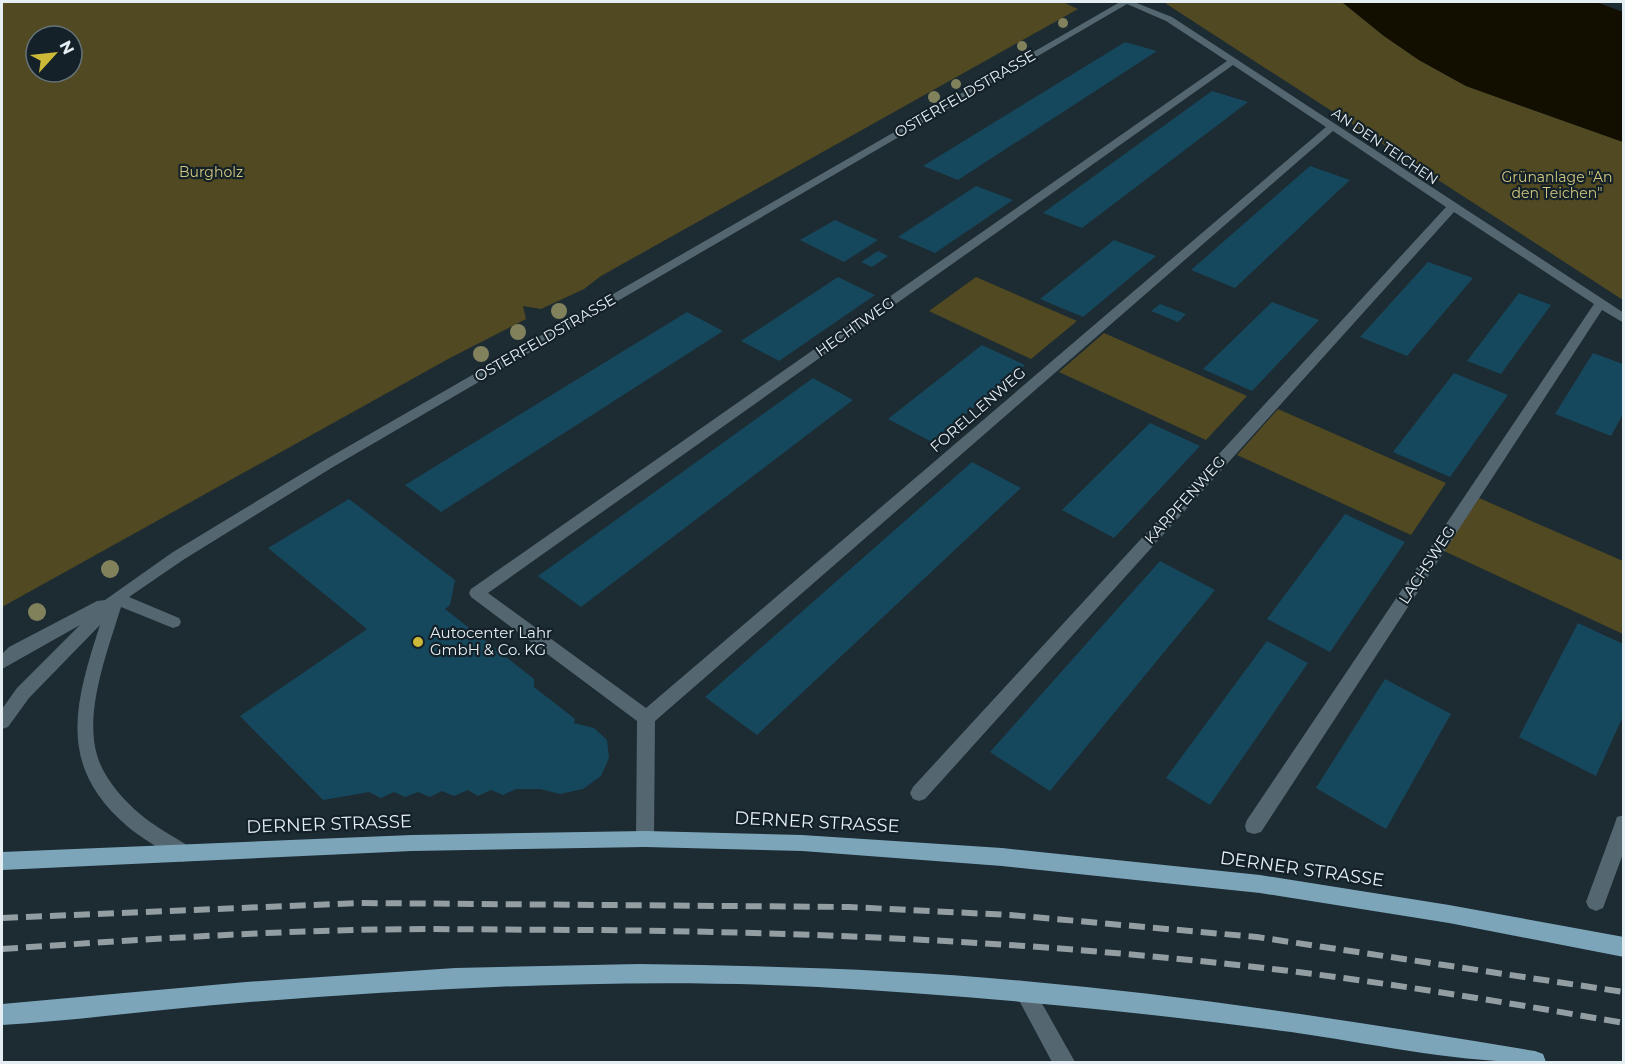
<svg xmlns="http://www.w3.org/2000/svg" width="1625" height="1064" viewBox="0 0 1625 1064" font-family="Montserrat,sans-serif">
<rect width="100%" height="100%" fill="#1d2b32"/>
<g fill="#504922" fill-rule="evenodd">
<path d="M2,2h1061l15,7 -477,267 -17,13 -43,20 -18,-3 3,13 -76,39 -448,249zM36,36h36v36h-36z"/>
<polygon points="1169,2 1342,2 1384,36 1419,60 1466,86 1623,142 1623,300 1165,3"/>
<polygon points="976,277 1077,321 1031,359 929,311"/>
<polygon points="1104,333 1247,396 1206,440 1059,372"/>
<polygon points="1278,409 1446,483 1411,535 1237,455"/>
<polygon points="1479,498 1623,561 1623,634 1444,551"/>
</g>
<polygon fill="#120e00" points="1342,2 1596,2 1623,12 1623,142 1466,86 1419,60 1384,36"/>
<g fill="#16485d">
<polygon points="1125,42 1157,51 958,180 923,166"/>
<polygon points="1212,91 1248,102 1082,228 1043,213"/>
<polygon points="1310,166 1350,180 1235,288 1191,270"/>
<polygon points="976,186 1013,200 935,253 898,237"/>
<polygon points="835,220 878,240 844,262 800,240"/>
<polygon points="1114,240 1156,256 1083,317 1040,299"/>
<polygon points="878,251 888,256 872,267 861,262"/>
<polygon points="1428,262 1473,278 1407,356 1360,337"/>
<polygon points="838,277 875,295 779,361 741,341"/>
<polygon points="1519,293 1551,305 1501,374 1467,361"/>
<polygon points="1272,302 1319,320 1252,391 1203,369"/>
<polygon points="1160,304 1186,314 1178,322 1151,311"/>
<polygon points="687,312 723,331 441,512 405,485"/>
<polygon points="982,345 1025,365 932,442 888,419"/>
<polygon points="1593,353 1623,364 1623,414 1611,436 1555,414"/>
<polygon points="1454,373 1508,395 1450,477 1393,452"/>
<polygon points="813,378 853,400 581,607 538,576"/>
<polygon points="1150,423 1200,446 1114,538 1062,510"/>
<polygon points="972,462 1021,488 757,735 705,697"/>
<polygon points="349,499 455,580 450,605 445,609 534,679 534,687 575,719 574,723 594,728 607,740 609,758 601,776 583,789 560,794 540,789 516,789 503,795 491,790 478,796 468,790 454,796 442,791 430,797 418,792 405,797 394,792 381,798 369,792 323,800 240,716 367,629 268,548"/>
<polygon points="1345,514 1405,542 1330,652 1267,619"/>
<polygon points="1160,561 1215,590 1050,791 990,752"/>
<polygon points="1578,623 1623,644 1623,716 1596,776 1519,737"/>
<polygon points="1267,641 1308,663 1210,805 1166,778"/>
<polygon points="1385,679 1451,714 1386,829 1316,788"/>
</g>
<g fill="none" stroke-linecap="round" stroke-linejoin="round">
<g fill="#546771" fill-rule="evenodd">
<path d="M1120,2h14l38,15 452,296v10l-22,-13 -341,522 -7,2 -7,-2 -2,-6 2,-6 347,-516 -140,-92 -529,587 -6,2 -6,-2 -3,-6 3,-6 533,-580 -113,-76 -678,590 -1,118 -2,6 -7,2 -7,-2 -2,-6 1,-118 -166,-124 -2,-4 2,-4 756,-528 -61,-40 -39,-17 -794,463 -150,93 -54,37 50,21 2,4 -2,4 -6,2 -52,-21c-13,43 -37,104 -24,148 6,22 26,45 43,59 15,13 33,22 50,33l3,6 -3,6 -7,3 -7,-3c-16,-11 -34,-20 -49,-33 -71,-61 -52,-123 -27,-201l-71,73 -21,29 -6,2v-20l15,-21 63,-63 -78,44v-15l7,-7 88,-46 8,-1 68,-48 150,-91zM1233,65l93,62 -680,581 -158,-115z"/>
<polygon points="1624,815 1624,851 1603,908 1596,911 1589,908 1586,902 1615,823 1617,817"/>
<polygon points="1024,981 1031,984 1075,1062 1052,1062 1014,991 1017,984"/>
</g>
<g fill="#7ca5ba" fill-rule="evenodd">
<polygon points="645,831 802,835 1002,848 1260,875 1449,905 1624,937 1624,957 1449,923 1260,893 1002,866 802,851 645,847 412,851 2,870 2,852 412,835"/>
<path d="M639,964c128,2 257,5 385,17 171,15 341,42 511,70l8,3 3,8c-86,2 -170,-18 -255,-30 -156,-21 -315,-36 -473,-45 -189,-10 -380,1 -568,15 -83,6 -166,18 -248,23v-21l244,-22 209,-14z"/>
</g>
<g stroke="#939ea3" stroke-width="6" stroke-dasharray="16 8" stroke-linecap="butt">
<polyline points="2,918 359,903 849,907 1010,915 1257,937 1624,992"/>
<path d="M2,949c117,-8 234,-16 351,-19 79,-2 159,0 238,0 212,2 425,11 637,34 133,14 264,36 396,59"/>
</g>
</g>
<g fill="#81815c">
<circle cx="1063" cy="23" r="5"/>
<circle cx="1022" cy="46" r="5"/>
<circle cx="956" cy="84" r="5"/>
<circle cx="934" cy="97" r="6"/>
<circle cx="559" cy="311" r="8"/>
<circle cx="518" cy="332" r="8"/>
<circle cx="481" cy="354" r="8"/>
<circle cx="110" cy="569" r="9"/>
<circle cx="37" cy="612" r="9"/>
</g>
<circle fill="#cdb938" stroke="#142128" stroke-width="2" cx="418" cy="642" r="6"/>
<g text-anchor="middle" stroke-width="4.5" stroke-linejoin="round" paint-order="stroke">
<g font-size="14" fill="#e5eef2" stroke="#142128">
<text transform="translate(1385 146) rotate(34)" y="5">AN DEN TEICHEN</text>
</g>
<g font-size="14" fill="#d2c77f" stroke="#142128">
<text x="211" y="177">Burgholz</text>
<text x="1557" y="182">Grünanlage "An<tspan x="1557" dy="16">den Teichen"</tspan></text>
</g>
<g font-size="15" fill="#e5eef2" stroke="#142128">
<text transform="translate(965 94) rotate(-30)" y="5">OSTERFELDSTRASSE</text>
<text transform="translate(855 327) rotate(-35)" y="5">HECHTWEG</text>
<text transform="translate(545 338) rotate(-30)" y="5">OSTERFELDSTRASSE</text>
<text transform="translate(978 410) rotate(-41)" y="5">FORELLENWEG</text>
<text transform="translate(1185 500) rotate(-48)" y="5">KARPFENWEG</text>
<text transform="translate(1427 565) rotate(-57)" y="5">LACHSWEG</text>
</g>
<g font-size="15" fill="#e5eef2" stroke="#142128" text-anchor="start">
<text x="430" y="638">Autocenter Lahr<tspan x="430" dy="17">GmbH &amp; Co. KG</tspan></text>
</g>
<g font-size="18" fill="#e5eef2" stroke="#142128">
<text transform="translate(817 822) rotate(3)" y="6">DERNER STRASSE</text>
<text transform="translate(329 824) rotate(-2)" y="6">DERNER STRASSE</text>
<text transform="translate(1302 869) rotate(8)" y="6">DERNER STRASSE</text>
</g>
</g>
<rect width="1625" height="1064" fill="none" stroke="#e5eef2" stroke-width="6"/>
<g transform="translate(54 54) rotate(63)"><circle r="28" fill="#142128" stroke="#687379" stroke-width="1.5"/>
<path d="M0-4.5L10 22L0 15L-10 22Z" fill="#cdb938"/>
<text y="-9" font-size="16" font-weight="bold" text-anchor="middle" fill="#e5eef2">N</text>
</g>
</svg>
